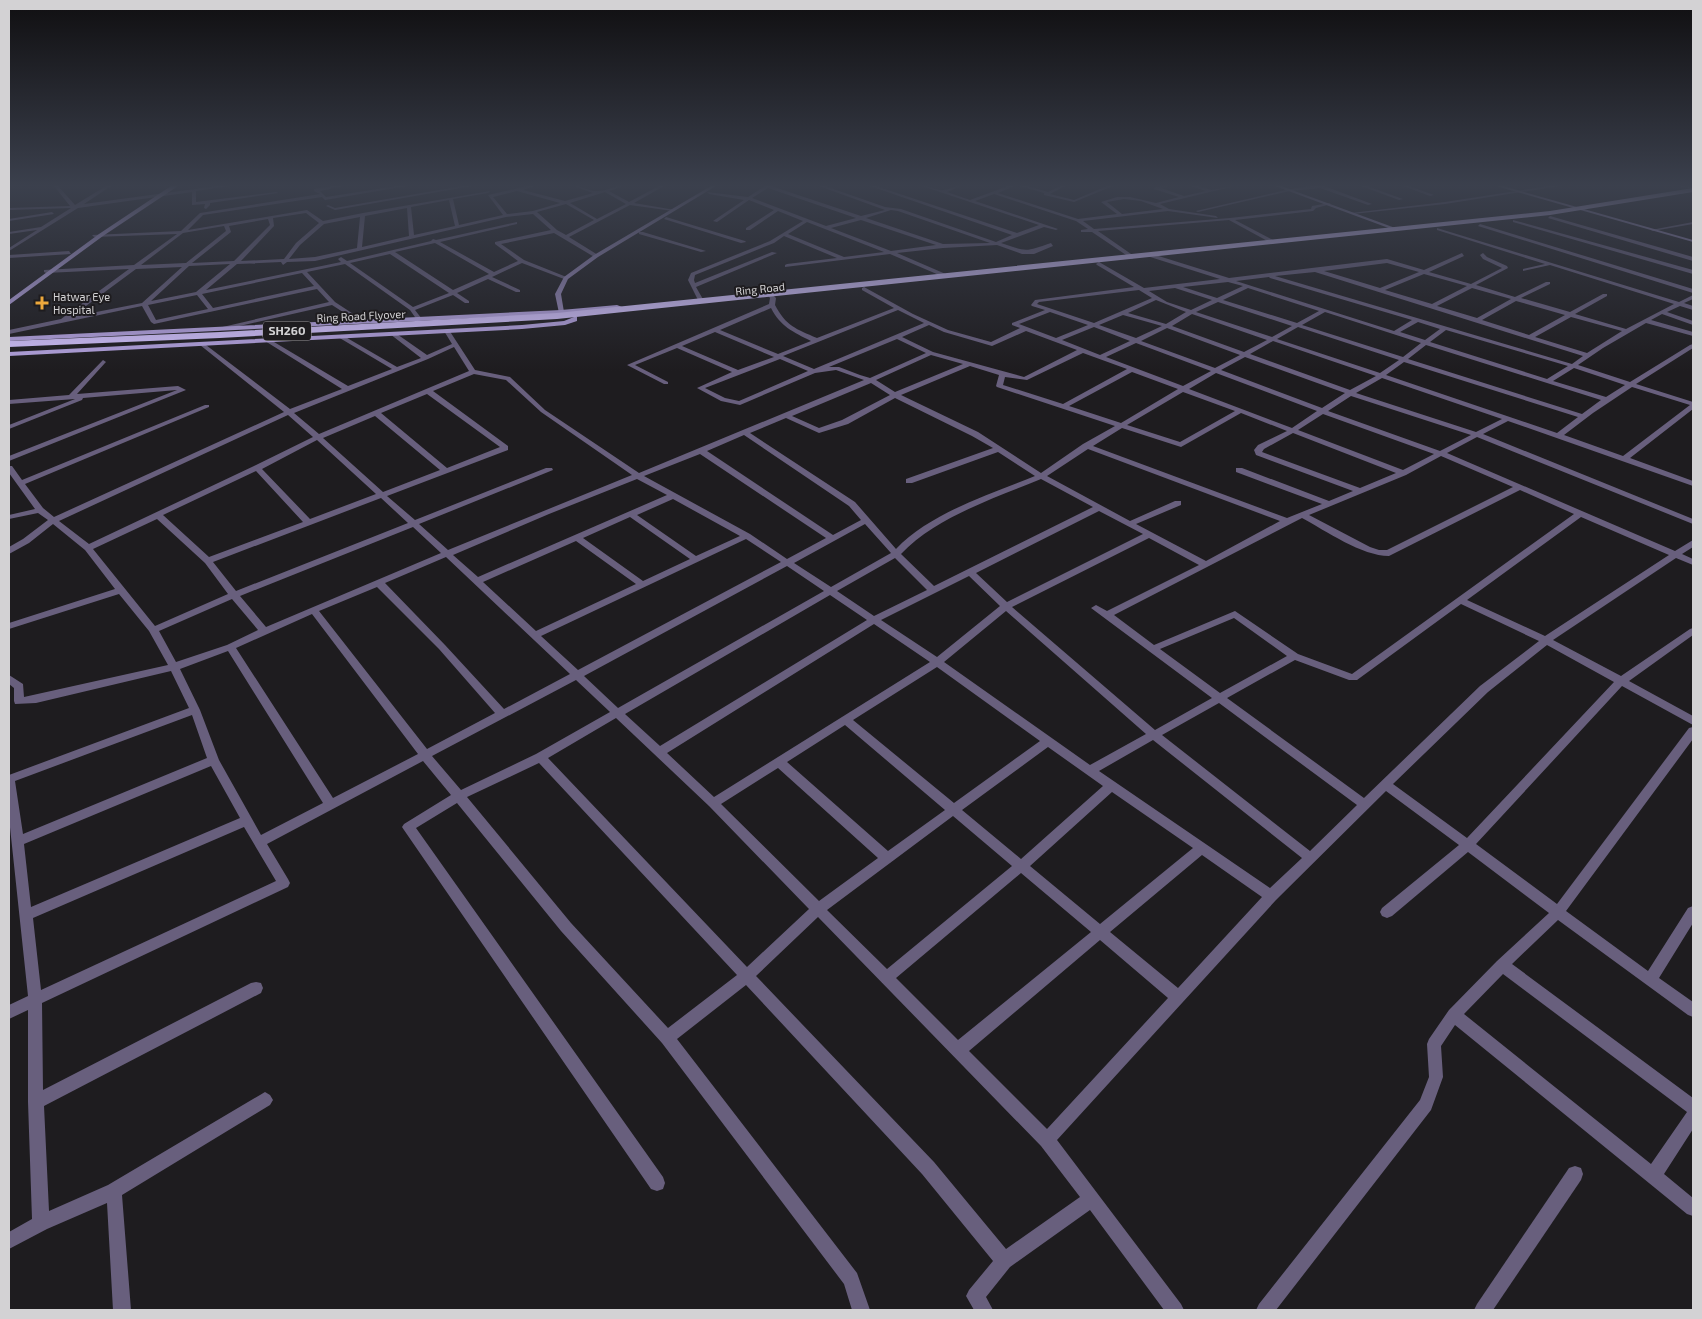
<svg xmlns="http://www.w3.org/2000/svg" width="1702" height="1319" viewBox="0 0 1702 1319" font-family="'Exo 2',sans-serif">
<rect width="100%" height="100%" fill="#1e1c1f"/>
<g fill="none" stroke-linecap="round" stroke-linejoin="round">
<g fill="#685f7d" fill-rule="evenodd">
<polygon points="54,186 60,186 59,187 75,205 106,186 111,186 84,204 217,186 229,186 196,191 196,202 276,192 278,193 210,203 210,205 206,209 204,208 205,204 192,205 192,192 78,208 9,251 9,248 37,230 9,234 9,232 41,227 71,208 9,210 9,208 70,206"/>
<path d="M333,186h10l-23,5 6,6 71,-11h10l-82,14 -3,-3 -119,18 -15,15 119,-20 16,11 40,-8 127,-22 -2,2 -35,6 6,26 44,-10 -15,-20 39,-9h8l-12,4 42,11 28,-8 -19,-7c8,0 16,6 24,5 9,0 16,-5 25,-5l-14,5 20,11 30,-16h5l-30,17 41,7 -2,1 -43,-6 -61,32 29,18 -2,3 -42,-25 -53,11 23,16 45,18 -5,1 -42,-16 -30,14 28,13v2h-4l-28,-13 -31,14 12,8v2h-4l-12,-8 -38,15 7,9 -3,2 -2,-1 -7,-10 -65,-46 -38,8 28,30 29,19v2h-4l-28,-18 -115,26 -3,-2 115,-27 -12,-13 -163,35 -3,-2 -9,-16 -133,28v-4l52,-11 68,-50 -83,4 -2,-1v-2l90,-5 43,-31 -83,3 -2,-2 89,-4 19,-18 120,-19 -6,-3v-2zM517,191l43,12 -27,8 -26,3 -14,-17zM605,192l21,12 -29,15 -27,-16zM449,200l6,26 -41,9 -3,-28zM566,204l28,16 -28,15 -9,-5 -20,-18zM407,208l2,28 -47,11 3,-31zM306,213l13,10 -23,20 -12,16 -43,2 33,-35 -1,-8zM533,214l18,16 -56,12v2l23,17 -24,11 -54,-30 77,-18v-2l-81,18 -3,-1 -2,2 -84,20 -6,-4 -3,2 3,3 -135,28 31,-26 44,-2 2,3 4,-3 28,-1 191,-44zM360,217l-3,31 -42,9 -26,2 11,-14 24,-21zM268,219l2,6 -36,36 -42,2 39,-31 -2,-6zM224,226l2,5 -40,32 -45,2 42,-32zM435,243l54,31 -36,16 -58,-38zM390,254l59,39 -36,14 -63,-44zM230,264l-34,28 -45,9 38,-35zM182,267l-40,36 -71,14 65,-48zM302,273l12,13 -101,22 -11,-14zM197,295l11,14 -52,11 -8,-15z"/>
<polygon points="462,186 472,186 335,210 326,206 328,205 335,208"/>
<path d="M765,186h6l90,30 24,-6 -66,-24h6l60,21 16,2 95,33 16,-7 -142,-49h6l141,47 22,-8 -117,-39c7,0 15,5 22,4 6,-1 11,-4 17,-4l-14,6 23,8 38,-14h6l-16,7 80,26 39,-5 -16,-12 16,-5h13l26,6 23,-6 -25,-8 2,-2 12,-1 -7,2 23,8 22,-5 -15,-5h7l13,4 24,-4 -75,18 9,5 47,7 2,2 -50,-7 -85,10 11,8 136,-11 81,-9 1,-3 17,-3 2,1 -15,4 -3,3 -78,9 40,21 -2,3 -44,-24 -131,11 36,25 1,1 -3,2 -40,-27h-11v-2l7,-1 -12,-8 -82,-27 -19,7 83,28 -2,1 -12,-3 -43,16c26,9 24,9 50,0l2,3 -19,8h-12l-25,-9 -54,3 -46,5 51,22 1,1 -3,2 -56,-24 -105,13v-2l2,-1 50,-6 -53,-22 -10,7 -79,32 -1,5 1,3 77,-31 5,1 -81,34 8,14 -5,1 -11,-22 3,-7 79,-32 33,-20 -25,-10 -28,19h-4v-2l28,-18 -25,-10 -32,22 -4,-1 31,-21 -35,-6 -2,-2 41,5zM768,188l88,30 -30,8 -74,-28zM1124,199l17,2 22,8 -41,5 -15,-12zM891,210l7,1 92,32 -47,1 -77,-26zM861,220l75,25 -45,6 -60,-23zM807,222l77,30 -40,5 -56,-23z"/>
<polygon points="1020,186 1027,186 1048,192 1060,186 1065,186 1050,194 1074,200 1107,186 1113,186 1074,202 1044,195 1044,193"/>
<polygon points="1312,186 1324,186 1372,204 1368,205 1320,188 1290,191 1198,212 1196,211 1290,189"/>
<polygon points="1361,186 1367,186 1403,199 1399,200"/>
<polygon points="1403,186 1409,186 1434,195 1430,196"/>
<polygon points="1549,186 1560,186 1445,204 1353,214 1351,213 1445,202"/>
<polygon points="1681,186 1693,187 1693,189 1681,187"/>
<polygon points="52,212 54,214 9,221 9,219"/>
<polygon points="1550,216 1693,257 1693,261 1548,218"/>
<polygon points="666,217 745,241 746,242 741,243 664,219"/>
<polygon points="1513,220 1693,270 1693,274 1513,222"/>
<polygon points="1693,222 1693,224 1653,231 1651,230"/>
<polygon points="1480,224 1693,289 1693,293 1478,226"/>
<path d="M1437,228l242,74 14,-7v4l-9,4 9,3v4l-13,-4 -13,6 26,9v4l-31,-11 -11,6 42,12v4l-47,-13 -43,25 -25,17 52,17 60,-37 3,-1v4l-57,36 57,18v7l-63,49 63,23v5l-185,-65 -25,13 210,85v5l-216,-87 -30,16 228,98 18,-11v7l-11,7 11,5v6l-17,-7 -123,82 68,36 69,-47 3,-1v7l-64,46 64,35v9l-71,-39 -146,158 81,60 132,-176 4,-1v12l-127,172 82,60 40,-63 5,-2v17l-34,55 34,24v15l-5,-2 -130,-95 -46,44 181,134v31l-29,45 29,24v18l-6,-2 -232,-189 -14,21 2,31 -12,33 -155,200h-20l3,-6 161,-204 9,-23 -2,-33 2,-5 20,-29 48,-49 52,-48 -81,-61 -76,64 -5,2 -5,-2 -2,-4 2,-4 77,-63 -73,-54 -110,109 -219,240 124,164 3,6h-20l-74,-100 -80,57 -24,30 7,13h-19l-8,-14 3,-6 24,-29 -71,-87 -176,-189 -69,54 180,234 13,37h-18l-8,-26 -182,-241 -101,-112 -104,-128 -41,25 247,349 2,6 -2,6 -6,2 -6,-2 -247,-359 -2,-3 2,-3 47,-29 -28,-34 -156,83 21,35 2,4 -2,4 -246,116 1,87 208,-107 5,-1 5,1 2,5 -2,5 -217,113 5,105 59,-26 152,-90 5,-3 5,3 3,5 -3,5 -148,90 9,115h-18l-6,-107 -60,26 -38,20v-17l23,-13 -4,-117v-92l-19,9v-14l19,-9 -19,-178v-43l180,-67 -18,-37 -135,32 -21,1 -1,-3v-13l-5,-4v-9l14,9 1,13 144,-32 -19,-34 -30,-37 -110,35v-6l106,-34 -30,-39 -32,-26 -24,19 -20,11v-7l14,-8 25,-19 -10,-7 -29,6v-4l26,-6 -26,-36v-7h3l10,14 183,-75h4v2l-184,77 18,24 11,9 230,-105 -84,-67 -1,-1 3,-2 88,67 52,-20 -77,-48v-2h4l79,47 44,-17 -54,-32v-2h4l55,32 24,-9 -31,-24v-2h4l33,23 25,-11 -8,-13 5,-1 26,40 35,7 35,33 94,63 225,-93 -28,-10 -21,3 -75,32 -19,-4 -24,-13 35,-16 -55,-24 -42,17 33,17v2h-4l-37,-19 142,-61 1,-6 -3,-4 3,-2 6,6 -1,7c11,21 21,24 42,33l77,-30 -32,-18v-2l2,-1 49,27 35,16 43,12 29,-14 -8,-3v-2l33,-13 -13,-4 -1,-1 4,-5 99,-13 -37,-22 -1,-1 3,-2 45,26 76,-9 -73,-23 2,-3 80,25 158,-19 37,11 38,-17 2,3 -35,16 42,12 31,-16 -19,-9 -3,-4 3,-2 4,4 20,9 1,2 -32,17 39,12 31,-15h4v2l-29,14 49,14 33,-18h4v2l-32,18 51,15 48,-25 -124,-39 -27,6v-2l22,-5 -108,-34zM1387,263l32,9 -39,16 -56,-17zM1315,272l268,84 -11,8 -297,-88zM1424,274l43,12 -35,18 -47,-14zM1269,277l1,1 142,42 -18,11 -158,-50zM1228,282l15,4 -26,12 -34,-11zM1175,288l37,12 -21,10 -24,-8 -18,-11zM1248,288l71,23 -22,12 -74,-23zM1472,288l39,11 -34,19 -40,-12zM1139,290l13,8 -58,25 -57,-19 2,-2zM1156,300l30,12 -20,12 -38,-11zM1516,301l49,14 -36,20 -47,-15zM1218,302l74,24 -20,11 -76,-25zM771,308c9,18 22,24 40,33l-33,13 -58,-24zM898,310l26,13 -110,46 -31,-13zM1050,312l38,13 -32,13 -37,-14zM1325,312l96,31 -18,14 -101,-32zM1192,314l75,26 -23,12 -72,-26zM1123,315l39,11 -26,12 -37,-13zM1571,317l51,14 -35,22 -52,-16zM1418,322l22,7 -15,11 -25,-8zM929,325l15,7 48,14 34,-15 51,19 -53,27 -91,-25 -31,-15zM1094,327l36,14 -30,14 -38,-15zM1298,327l101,33 -19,13 -103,-34zM1167,328l73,27 -25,13 -74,-27zM1446,330l122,36 -21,13 -117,-37zM715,332l59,25 -36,13 -56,-24zM897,339l29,14 -56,25 -10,-3 -21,-8h-10zM1273,341l103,35 -26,14 -100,-36zM1136,343l75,28 -28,15 -77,-29zM1426,345l175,55 -19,14 -174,-55zM454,347l15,24 -150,63 -25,-21 134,-54zM1083,353l44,16 -64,35 -60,-19 2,-8 22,3zM931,355l32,9 -68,28 -19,-12zM1245,357l100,36 -23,15 -101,-38zM780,359l28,12 -69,30 -14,-3 -20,-10zM1404,362l174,55 -21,16 -171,-58zM970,366l29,9 -3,11 1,1 118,39 -32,18 -42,29 -63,-41 -77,-37zM1574,368l51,17 -19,12 -53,-16zM1132,372l46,17 -57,34 -52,-17zM1216,373l101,38 -25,17 -103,-39zM474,374l32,6 35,32 91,63 -184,75 -29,-26 134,-54 -1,-2h-6l-131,52 -28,-24 121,-46v-4l-75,-55zM1382,378l120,41 -26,13 -120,-39zM871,383l19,12 -48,25 -23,8 -27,-12zM1632,387l58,18 -67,51 -59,-21 29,-22zM1183,392l52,19 -55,31 -53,-17zM427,394l73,53 -53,21 -66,-55zM1351,396l120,39 -31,16 -112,-40zM895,398l77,38 21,12 -87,31v4h6l86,-31 37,24c-45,18 -105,37 -139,73l-41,-47 -105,-69 36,-15 33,15 29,-9zM1241,413l46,18 -29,14 -4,5 2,5 97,36 -24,10 -87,-33h-6v4l86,32 -35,14 -194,-72 29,-18 59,19zM1323,414l111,40 -31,16 -105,-40zM288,415l25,22 -59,29 -165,78 -30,-23zM375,416l65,54 -57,22 -60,-54zM1293,433l103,40 -36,15 -98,-36 2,-3zM744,435l105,71 12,14 -28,15 -126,-84zM317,440l59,54 -66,25 -48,-50zM1088,449l192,72 -74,40 -70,-37 45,-19v-4h-6l-45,20 -83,-45zM700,454l126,84 -39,21 -37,-25 -106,-58zM1441,456l72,31 -126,63h-8l-9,-3 -61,-32 97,-40zM256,471l47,51 -94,35 -46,-42zM637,479l30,16 -189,82 -25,-22 96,-41zM1041,479l52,28 -159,79 -33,-32c35,-37 94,-56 140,-75zM1520,490l54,24 -222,160 -54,-20 -63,-43 -81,34 -40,-30 188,-97c24,13 60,38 87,38zM381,498l27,25 -172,68 -23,-29zM673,499l67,37 -44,20 -59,-41zM1099,511l44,23 -136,68 -31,-29zM630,517l60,42 -47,22 -60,-43zM1581,517l88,38 -124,81 -78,-36zM157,519l48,44 23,31 -73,32 -62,-77zM865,524l26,29 -60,34 -37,-24zM413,527l28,26 -175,74 -26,-31zM1149,538l50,27 -92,46 -11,-6 -5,3 121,90 -57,32 -143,-123zM746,539l35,23 -203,108 -37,-34zM576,541l60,43 -100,47 -53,-49zM446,557l124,117 -66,35 -59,-64 -60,-62zM895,558l32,32 -53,26 -37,-25zM787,566l37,25 -206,117 -34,-32zM969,576l31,30 -63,51 -56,-37zM377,587l62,62 56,64 -68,36 -108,-138zM830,595l37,25 -207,126 -35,-32zM232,599l26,31 -31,15 -51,17 -17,-31zM1461,604l78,37 -59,45 -116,112 -137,-100 68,-38 54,20h8zM1006,611l140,123 -56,31 -146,-103zM312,614l106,140 -85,44 -97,-150zM1234,618l53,38 -67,37 -60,-44zM874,624l56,38 -216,135 -47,-44zM1547,645l67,37 -147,156 -74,-54 95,-92zM228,651l95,152 -62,32 -42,-75 -19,-50 -20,-41zM937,667l103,74 -86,62 -101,-83zM576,680l34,32 -74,42 -75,36 -29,-34zM1219,703l138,102 -47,46 -148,-116zM192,715l15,43 -184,76 -8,-53zM616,718l93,88 100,103 -62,58 -199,-209zM845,725l100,85 -57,41 -101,-89zM1153,740l149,118 -32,30 -171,-117zM1048,747l55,39 -82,73 -59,-49zM539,763l198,212 -69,53 -97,-105 -104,-126zM211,766l29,52 -209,89 -7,-63zM778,768l100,90 -59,43 -98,-97zM1112,792l81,56 -93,76 -70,-58zM953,816l59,50 -125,103 -60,-59zM244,827l32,54 -235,109 -8,-72zM1202,855l60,42 -84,91 -68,-56zM1021,873l70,59 -133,108 -62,-62zM818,917l223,229 39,51 -74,52 -72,-87 -178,-186zM1100,940l68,58 -121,131 -78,-78zM1503,974l184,138 -36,52 -187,-150z"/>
<polygon points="639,232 643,232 706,251 701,252 639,234"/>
<polygon points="69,251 71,254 9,258 9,255"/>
<polygon points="103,360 106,362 105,363 77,394 178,386 186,390 9,461 9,456 177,390 83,398 82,400 9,429 9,425 75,399 9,404 9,400 69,395"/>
<polygon points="1575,1166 1581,1168 1583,1174 1581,1180 1493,1310 1474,1310 1477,1304 1569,1168"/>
</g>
<g fill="#9385b4" fill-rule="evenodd">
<polygon points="711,186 716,186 598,257 568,279 561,294 564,312 559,313 555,294 564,277 594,255"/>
<polygon points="1275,186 1281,186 1398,229 1394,230"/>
<polygon points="1496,186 1503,186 1693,240 1693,242"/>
</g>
<g fill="#b4a2df" fill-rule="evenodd">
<polygon points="171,186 178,186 103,236 9,305 9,300 99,234"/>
<polygon points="617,305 627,309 623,311 616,309 561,314 9,341 9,337 561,310"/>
<polygon points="574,317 577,317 577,321 565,325 522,329 9,356 9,352 522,325 564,321"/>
</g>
<polygon fill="#d1c0fb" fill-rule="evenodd" points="1693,188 1693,192 1550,215 557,319 220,338 9,347 9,341 220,332 557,313 1550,211"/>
</g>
<linearGradient id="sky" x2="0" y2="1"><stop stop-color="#100f11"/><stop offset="0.5" stop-color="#3b404d"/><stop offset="1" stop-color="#3b404d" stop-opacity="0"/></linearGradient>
<rect width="1702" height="371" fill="url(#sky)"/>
<path fill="#eda83c" stroke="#1e1c1f" stroke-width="2" d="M39.5 295.5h5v5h5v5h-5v5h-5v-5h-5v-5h5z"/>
<g text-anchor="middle" stroke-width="4" stroke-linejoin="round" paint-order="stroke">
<g font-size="11" fill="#d3d2d4" stroke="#1e1c1f">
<text transform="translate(760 289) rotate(-6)" y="4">Ring Road</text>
<text transform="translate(361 316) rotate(-3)" y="4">Ring Road Flyover</text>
</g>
<g font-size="11" fill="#d3d2d4" stroke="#1e1c1f" text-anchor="start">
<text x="53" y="301">Hatwar Eye<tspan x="53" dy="13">Hospital</tspan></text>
</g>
<rect fill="#1e1c1f" stroke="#9d9b9e" stroke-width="1" x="263" y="321.5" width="48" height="19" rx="4"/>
<g font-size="12" font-weight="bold" fill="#d3d2d4">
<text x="287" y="335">SH260</text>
</g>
</g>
<rect width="1702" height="1319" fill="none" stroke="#d3d2d4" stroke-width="20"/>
</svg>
